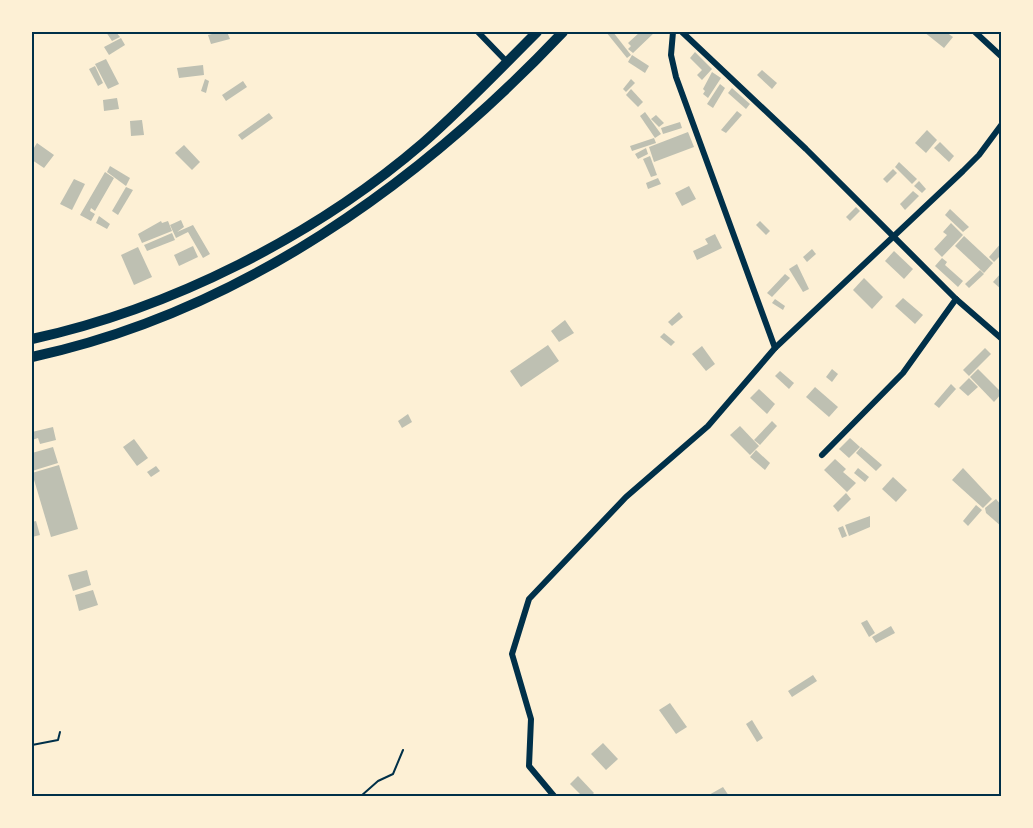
<svg xmlns="http://www.w3.org/2000/svg" width="1033" height="828" viewBox="0 0 1033 828" font-family="Jost,sans-serif">
<rect width="100%" height="100%" fill="#fdf0d5"/>
<g fill="#bec0b2">
<polygon points="106,32 116,32 120,37 112,41"/>
<polygon points="220,32 227,32 230,39 211,44 208,35"/>
<polygon points="606,32 613,32 631,55 627,58"/>
<polygon points="640,32 655,32 633,53 628,49 631,46 628,43"/>
<polygon points="924,32 946,32 953,37 944,48"/>
<polygon points="121,38 125,45 109,55 104,47"/>
<polygon points="695,52 712,69 702,80 697,75 702,70 690,58"/>
<polygon points="632,55 649,66 645,73 628,62"/>
<polygon points="106,59 119,84 108,89 95,64"/>
<polygon points="203,65 204,75 179,78 177,68"/>
<polygon points="95,66 103,83 98,86 89,69"/>
<polygon points="762,70 777,83 772,89 757,75"/>
<polygon points="712,72 721,78 708,98 703,94 705,91 703,89"/>
<polygon points="205,79 209,81 206,93 201,91"/>
<polygon points="631,79 635,83 626,92 623,89"/>
<polygon points="243,81 247,87 226,101 222,95"/>
<polygon points="720,84 725,88 713,108 707,104"/>
<polygon points="732,88 750,104 746,109 728,93"/>
<polygon points="631,89 643,102 638,107 626,95"/>
<polygon points="117,98 119,109 104,111 103,100"/>
<polygon points="737,111 742,115 726,133 721,130"/>
<polygon points="645,112 661,134 655,138 640,116"/>
<polygon points="269,113 273,118 242,140 238,135"/>
<polygon points="656,115 664,123 659,127 651,119"/>
<polygon points="142,120 144,135 131,136 130,121"/>
<polygon points="680,122 682,128 663,134 661,128"/>
<polygon points="927,130 937,140 926,153 915,143"/>
<polygon points="688,132 694,147 654,162 649,147"/>
<polygon points="654,138 656,143 632,151 630,146"/>
<polygon points="940,142 954,156 949,162 934,148"/>
<polygon points="37,143 54,155 44,168 32,160 34,154 32,151"/>
<polygon points="184,145 200,162 192,170 175,153"/>
<polygon points="646,148 648,154 638,159 635,154"/>
<polygon points="650,156 657,175 651,177 643,159"/>
<polygon points="899,162 917,179 912,184 895,167"/>
<polygon points="110,166 130,178 126,186 107,172"/>
<polygon points="893,169 897,173 887,183 883,179"/>
<polygon points="105,172 114,178 95,211 91,208 90,211 95,214 91,221 80,215"/>
<polygon points="658,178 661,184 648,189 646,183"/>
<polygon points="74,179 85,184 72,210 60,204"/>
<polygon points="919,181 926,189 922,193 914,186"/>
<polygon points="689,186 696,199 682,206 675,193"/>
<polygon points="126,187 133,190 118,215 112,211"/>
<polygon points="913,191 919,196 905,210 900,204"/>
<polygon points="856,207 860,211 850,221 846,217"/>
<polygon points="950,209 969,227 963,232 945,215"/>
<polygon points="99,216 110,224 107,229 96,223"/>
<polygon points="181,220 184,227 177,232 193,225 210,254 203,258 188,232 176,238 170,225"/>
<polygon points="161,221 162,223 168,221 172,231 142,243 138,234"/>
<polygon points="760,221 770,231 766,235 756,225"/>
<polygon points="951,223 963,235 942,257 934,249 947,235 943,232"/>
<polygon points="172,233 175,240 147,251 144,245"/>
<polygon points="715,234 722,248 697,260 693,251 708,244 705,239"/>
<polygon points="964,236 993,263 984,273 955,246"/>
<polygon points="1002,242 1002,254 994,262 989,257"/>
<polygon points="193,246 198,257 179,266 174,255"/>
<polygon points="138,247 152,277 134,285 121,255"/>
<polygon points="812,249 816,254 807,262 803,257"/>
<polygon points="894,251 913,269 904,279 885,261"/>
<polygon points="942,258 947,262 945,265 963,281 958,287 935,266"/>
<polygon points="797,264 809,289 803,292 789,269"/>
<polygon points="980,270 984,274 969,288 965,284"/>
<polygon points="1002,272 1002,290 993,282"/>
<polygon points="785,274 790,278 772,297 767,293"/>
<polygon points="864,278 883,297 872,309 853,290"/>
<polygon points="903,298 923,315 915,324 895,306"/>
<polygon points="775,299 785,306 783,310 772,303"/>
<polygon points="679,312 683,317 672,326 668,322"/>
<polygon points="565,320 574,333 559,342 551,331"/>
<polygon points="664,333 675,342 671,346 660,337"/>
<polygon points="548,345 559,361 521,387 510,371"/>
<polygon points="702,346 715,364 706,371 692,354"/>
<polygon points="985,348 991,354 969,376 963,370"/>
<polygon points="832,369 838,374 832,382 826,377"/>
<polygon points="978,369 1002,393 994,402 970,377"/>
<polygon points="780,371 794,383 789,389 775,376"/>
<polygon points="969,378 978,387 968,396 959,388"/>
<polygon points="951,384 956,389 939,408 934,404"/>
<polygon points="815,387 838,407 829,417 806,397"/>
<polygon points="759,389 775,404 767,414 750,398"/>
<polygon points="408,414 412,422 402,428 398,421"/>
<polygon points="772,421 777,426 760,445 754,440"/>
<polygon points="740,426 759,446 750,455 730,435"/>
<polygon points="53,427 56,440 40,444 38,438 32,440 32,432"/>
<polygon points="850,438 860,447 849,458 839,449"/>
<polygon points="134,439 148,458 137,466 123,447"/>
<polygon points="53,447 58,463 32,471 32,453"/>
<polygon points="861,447 882,465 876,471 856,453"/>
<polygon points="756,450 770,463 765,470 750,457"/>
<polygon points="835,459 846,469 843,472 856,483 847,492 824,470"/>
<polygon points="59,465 78,529 51,537 32,473"/>
<polygon points="156,466 160,471 151,477 147,472"/>
<polygon points="858,468 869,477 865,482 854,473"/>
<polygon points="963,468 992,499 983,508 952,480"/>
<polygon points="893,477 907,490 896,502 882,489"/>
<polygon points="846,493 851,499 838,512 833,506"/>
<polygon points="996,499 1002,506 1002,527 986,513 985,508"/>
<polygon points="976,505 982,510 968,526 963,521"/>
<polygon points="870,516 870,527 849,536 845,525"/>
<polygon points="36,521 40,535 32,537 32,522"/>
<polygon points="843,526 847,536 842,538 838,528"/>
<polygon points="87,570 91,585 73,591 68,575"/>
<polygon points="93,590 98,605 79,611 75,595"/>
<polygon points="867,620 875,633 869,637 861,623"/>
<polygon points="891,626 895,633 876,643 872,637"/>
<polygon points="813,675 817,681 792,697 788,691"/>
<polygon points="670,703 687,727 676,734 659,710"/>
<polygon points="752,720 763,738 757,742 746,724"/>
<polygon points="603,743 618,759 606,770 591,754"/>
<polygon points="578,776 594,793 591,796 582,796 570,784"/>
<polygon points="723,787 729,796 707,796"/>
</g>
<g fill="none" stroke-linecap="round" stroke-linejoin="round">
<g stroke="#003049" stroke-width="2">
<polyline points="32,745 58,740 60,732"/>
<polyline points="361,796 378,781 393,774 403,750"/>
</g>
<g stroke="#003049" stroke-width="6">
<polyline points="478,32 507,62"/>
<polyline points="673,32 671,55 676,77 775,348"/>
<polyline points="682,32 806,149 956,299 1002,339"/>
<polyline points="975,32 1002,57"/>
<polyline points="822,455 903,373 956,299"/>
<polyline points="554,796 529,766 531,719 512,654 529,599 626,497 708,426 775,348 963,171 979,155 1002,124"/>
</g>
<g stroke="#003049" stroke-width="10">
<path d="M32,339c138,-30 283,-103 391,-196 40,-35 77,-74 114,-111"/>
<path d="M32,357c208,-45 387,-173 531,-325"/>
</g>
</g>
<rect width="1033" height="828" fill="none" stroke="#fdf0d5" stroke-width="66"/>
<rect x="33" y="33" width="967" height="762" fill="none" stroke="#003049" stroke-width="2"/>
</svg>
